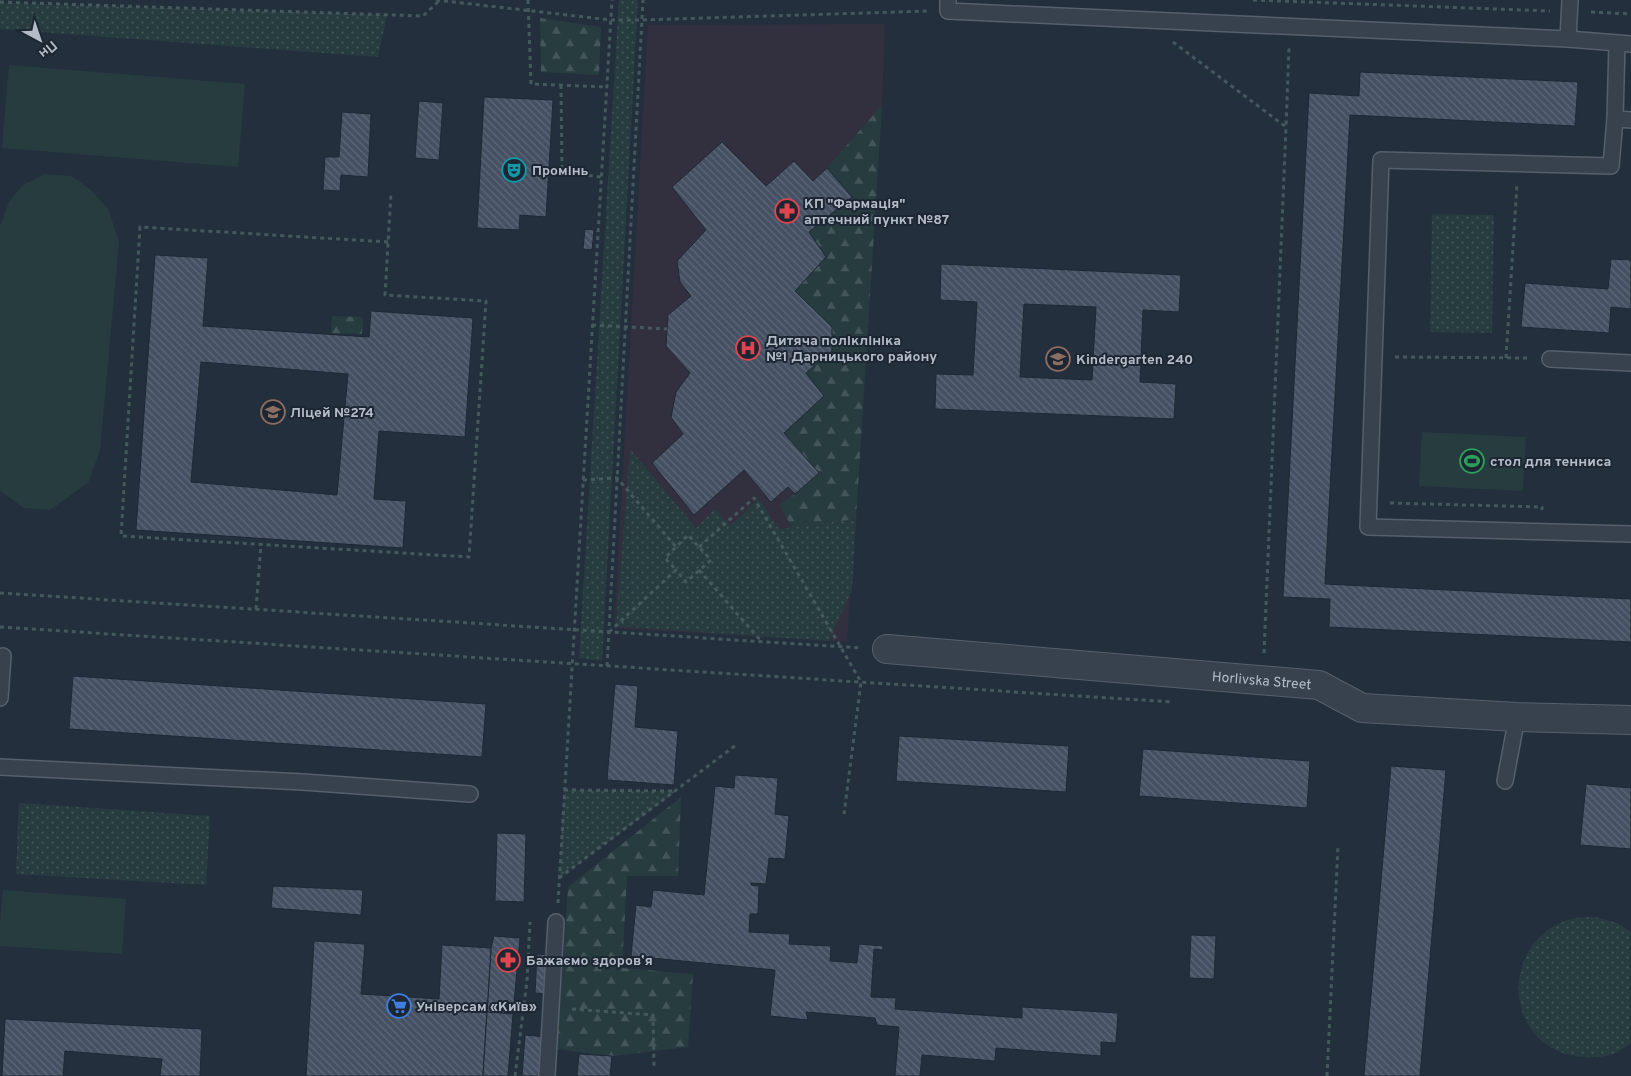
<svg xmlns="http://www.w3.org/2000/svg" width="1631" height="1076" viewBox="0 0 1631 1076" font-family="Overpass,sans-serif">
<defs>
<pattern id="green-dots" width="8" height="8" patternUnits="userSpaceOnUse" patternTransform="scale(1.25)"><rect width="8" height="8" fill="#263c3f"/><path d="M2 2h.1M6 6h.1" fill="none" stroke="#435659" stroke-width="1.8" stroke-linecap="round"/></pattern>
<pattern id="forest-firs" width="22" height="20" patternUnits="userSpaceOnUse" patternTransform="scale(1.25)"><rect width="22" height="20" fill="#263c3f"/><path d="M5 1l3.5 6h-7zM16 11l3.5 6h-7z" fill="#435659"/></pattern>
<pattern id="building-back-hatch" width="6" height="6" patternUnits="userSpaceOnUse" patternTransform="scale(1.25)"><rect width="6" height="6" fill="#455162"/><path d="M-1 5l2 2M0 0l6 6M5-1l2 2" fill="none" stroke="#5d6877"/></pattern>
</defs>
<rect width="100%" height="100%" fill="#242f3e"/>
<polygon fill="#32303f" points="885,24 882,105 847,642 614,628 648,25"/>
<g fill="url(#green-dots)">
<polygon points="619,0 638,0 602,661 579,658"/>
<polygon points="0,3 387,15 378,57 0,29"/>
<polygon points="1432,214 1494,215 1492,333 1430,332"/>
<polygon points="630,449 696,528 715,509 730,526 759,499 779,529 856,519 852,590 829,641 616,626"/>
<polygon points="564,790 676,791 559,878"/>
<polygon points="19,803 210,816 206,885 16,874"/>
<path d="M1595,917l22,6 14,9v111c-4,3 -8,6 -13,9 -10,5 -25,6 -37,5 -54,-5 -79,-63 -51,-108 9,-15 25,-26 42,-30 7,-2 16,-2 23,-2z"/>
</g>
<g fill="url(#forest-firs)">
<polygon points="540,18 601,27 599,75 541,72"/>
<polygon points="882,105 856,519 792,527 779,505 795,494 784,433 823,396 806,373 832,350 832,327 795,291 826,257 809,232 852,197 827,168"/>
<polygon points="332,316 363,317 362,334 331,333"/>
<polygon points="681,797 678,876 627,876 622,968 693,974 688,1047 612,1056 557,1049 568,887"/>
</g>
<g fill="#263c3f">
<polygon points="9,65 245,84 238,167 2,148"/>
<polygon points="45,174 71,176 90,189 108,209 119,242 100,451 88,483 50,510 24,508 0,491 0,226 9,202 23,185"/>
<polygon points="1422,432 1526,437 1523,491 1419,486"/>
<polygon points="3,890 126,899 122,954 0,946 0,923"/>
</g>
<g fill="url(#building-back-hatch)" stroke="#1f2835" fill-rule="evenodd">
<polygon points="1360,72 1578,82 1575,126 1350,115 1325,584 1631,599 1631,642 1329,627 1330,599 1283,597 1309,93 1359,96"/>
<polygon points="484,97 553,100 546,217 520,215 519,230 477,228"/>
<polygon points="419,101 443,103 439,160 415,158"/>
<polygon points="342,112 371,114 368,177 341,175 340,191 323,190 325,157 339,157"/>
<polygon points="722,142 766,186 794,161 813,181 827,168 852,197 809,232 826,257 795,291 832,327 832,351 806,373 824,396 784,433 819,473 795,494 788,487 771,502 744,470 694,515 652,463 683,434 671,417 676,392 690,373 666,346 668,315 691,296 680,282 677,261 706,230 672,187"/>
<polygon points="585,229 594,230 592,250 583,249"/>
<path d="M155,255l53,3 -5,68 166,11 2,-26 102,7 -8,119 -86,-6 -5,68 32,2 -3,47 -267,-18zM201,362l147,12 -11,121 -146,-13z"/>
<polygon points="1611,259 1631,260 1631,309 1611,307 1609,333 1521,327 1525,283 1608,289"/>
<path d="M941,264l240,11 -2,37 -36,-2 -3,72 36,2 -2,35 -239,-10 1,-35 37,1 4,-73 -37,-2zM1024,304l72,3 -4,73 -72,-3z"/>
<polygon points="73,676 486,704 482,757 69,729"/>
<polygon points="615,684 638,686 635,727 678,731 674,785 607,780"/>
<polygon points="899,736 1069,746 1066,792 896,781"/>
<polygon points="1143,749 1310,761 1307,808 1139,796"/>
<polygon points="1391,766 1446,770 1420,1076 1364,1076"/>
<polygon points="735,775 778,778 775,814 789,816 785,859 769,858 766,884 751,883 751,885 759,886 758,914 750,914 749,932 790,934 789,944 831,946 830,961 857,963 859,944 883,946 883,950 874,949 871,997 896,998 895,1009 1022,1018 1022,1007 1118,1013 1116,1043 1101,1042 1101,1056 996,1048 995,1061 922,1055 920,1076 895,1076 899,1027 877,1025 875,1018 806,1012 808,1020 770,1016 775,970 631,956 636,905 651,907 653,890 704,895 715,786 734,788"/>
<polygon points="1586,784 1631,788 1631,849 1580,845"/>
<polygon points="497,833 526,834 524,902 495,901"/>
<polygon points="273,886 363,890 361,915 271,908"/>
<polygon points="1191,935 1216,936 1214,979 1189,978"/>
<polygon points="494,936 520,938 513,1014 487,1012 491,948"/>
<polygon points="314,941 365,944 361,994 439,999 442,945 491,948 483,1076 306,1076"/>
<polygon points="537,954 548,955 546,994 535,993"/>
<polygon points="487,1012 513,1014 508,1076 483,1076"/>
<polygon points="5,1019 202,1029 200,1076 160,1076 162,1059 65,1051 63,1076 2,1076"/>
<polygon points="525,1035 545,1037 542,1076 522,1076"/>
<polygon points="579,1054 612,1056 610,1076 577,1076"/>
</g>
<g fill="none" stroke-linecap="round" stroke-linejoin="round">
<g stroke="#565f6c" stroke-width="18">
<g id="service">
<polyline points="948,0 948,11 1568,39 1631,44"/>
<polyline points="1568,39 1570,0"/>
<polyline points="1617,43 1615,119 1611,166 1381,160 1368,527 1631,534"/>
<polyline points="1615,119 1631,120"/>
<polyline points="1550,359 1631,363"/>
<polyline points="0,698 3,656"/>
<polyline points="0,767 303,782 470,794"/>
<polyline points="1505,781 1517,717"/>
<polyline points="547,1076 556,922"/>
</g>
</g>
<g stroke="#565f6c" stroke-width="30">
<g id="minor">
<path id="s1" d="M887,649l432,36 43,23 155,9 114,3"/>
</g>
</g>
<g stroke="#44595c" stroke-width="3" stroke-dasharray="4 4" stroke-linecap="butt">
<polyline points="436,0 611,20 642,20 928,11"/>
<polyline points="528,0 531,84 607,87"/>
<polyline points="1253,0 1550,11"/>
<polyline points="0,2 423,16 440,0"/>
<polyline points="1591,12 1631,14"/>
<polyline points="1173,42 1286,127 1289,47"/>
<polyline points="561,85 562,172"/>
<polyline points="549,171 601,177"/>
<polyline points="388,242 140,227 121,536 469,557 486,301 385,295 391,193"/>
<polyline points="592,325 667,329"/>
<polyline points="1395,357 1531,358"/>
<polyline points="1506,358 1517,184"/>
<polyline points="583,480 617,478 676,547"/>
<polyline points="1390,503 1542,507 1542,510"/>
<polyline points="699,547 754,498 861,682 844,814"/>
<polyline points="699,570 761,641"/>
<polyline points="0,593 861,648"/>
<polyline points="256,609 261,544"/>
<polyline points="0,627 1172,702"/>
<polyline points="609,632 676,570 686,582 711,560 688,535 665,558 676,570"/>
<polyline points="1264,653 1286,127"/>
<polyline points="607,666 643,0"/>
<polyline points="564,790 676,791"/>
<polyline points="559,878 736,745"/>
<polyline points="558,903 612,0"/>
<polyline points="572,1009 653,1015 654,1067"/>
<polyline points="515,1076 527,981 530,922"/>
<polyline points="1327,1076 1338,846"/>
</g>
<use href="#service" stroke="#38414e" stroke-width="15"/>
<use href="#minor" stroke="#38414e" stroke-width="28"/>
</g>
<defs>
<g id="theatre-ring" transform="scale(1.25)"><circle r="9.5" fill="#1d2633" stroke="#0f9aa8" stroke-width="1.5"/><path d="M-5-5.5Q0-4 5-5.5V0Q5 5 0 6Q-5 5-5 0ZM-3.3-2.5H-1v1.5H-3.3ZM1-2.5H3.3v1.5H1ZM-2.8 1Q0 5.5 2.8 1Z" fill="#0f9aa8"/></g>
<g id="pharmacy-ring" transform="scale(1.25)"><circle r="9.5" fill="#1d2633" stroke="#e0444e" stroke-width="1.5"/><path d="M-2-6h4v4h4v4h-4v4h-4v-4h-4v-4h4Z" fill="#e0444e"/></g>
<g id="hospital-ring" transform="scale(1.25)"><circle r="9.5" fill="#1d2633" stroke="#e0444e" stroke-width="1.5"/><path d="M-5-5h3v3.5h4V-5h3V5h-3V1.5h-4V5h-3Z" fill="#e0444e"/></g>
<g id="school-ring" transform="scale(1.25)"><circle r="9.5" fill="#1d2633" stroke="#8d6e63" stroke-width="1.5"/><path d="M0-5L7-2L0 1L-7-2ZM-4 1L0 2.5L4 1V4Q0 6-4 4Z" fill="#8d6e63"/></g>
<g id="stadium-ring" transform="scale(1.25)"><circle r="9.5" fill="#1d2633" stroke="#2e9e5b" stroke-width="1.5"/><path d="M0-5a6.5 5 0 1 0 0 10a6.5 5 0 1 0 0-10ZM-3.5-1.8h7v3.6h-7Z" fill="#2e9e5b"/></g>
<g id="supermarket-ring" transform="scale(1.25)"><circle r="9.5" fill="#1d2633" stroke="#3f7fe0" stroke-width="1.5"/><path d="M-6-5.5h2.5l.6 2H6L4.5 2H-2.5L-4.4-4H-6ZM-1.5 3.2a1.3 1.3 0 1 0 .1 0ZM3 3.2a1.3 1.3 0 1 0 .1 0Z" fill="#3f7fe0"/></g>
</defs>
<g fill-rule="evenodd">
<use href="#theatre-ring" x="514" y="170"/>
<use href="#pharmacy-ring" x="787" y="211"/>
<use href="#hospital-ring" x="748" y="348"/>
<use href="#school-ring" x="1058" y="359"/>
<use href="#school-ring" x="273" y="412"/>
<use href="#stadium-ring" x="1472" y="461"/>
<use href="#pharmacy-ring" x="508" y="960"/>
<use href="#supermarket-ring" x="399" y="1006"/>
</g>
<g text-anchor="middle" stroke-width="4" stroke-linejoin="round" paint-order="stroke">
<g font-size="14" font-weight="bold" fill="#b4bcc9" stroke="#1d2633" text-anchor="start">
<text x="532" y="175">Промінь</text>
<text x="804" y="208">КП "Фармація"<tspan x="804" dy="16">аптечний пункт №87</tspan></text>
<text x="766" y="345">Дитяча поліклініка<tspan x="766" dy="16">№1 Дарницького району</tspan></text>
<text x="1076" y="364">Kindergarten 240</text>
<text x="290" y="417">Ліцей №274</text>
<text x="1490" y="466">стол для тенниса</text>
<text x="526" y="965">Бажаємо здоровʼя</text>
<text x="416" y="1011">Універсам «Київ»</text>
</g>
<g font-size="14" fill="#b4bcc9" stroke="#1d2633">
<text dy="5" stroke="none"><textPath href="#s1" startOffset="376">Horlivska Street</textPath></text>
</g>
</g>
<g transform="translate(40 40) rotate(140)" stroke="#1d2633" stroke-width="4" paint-order="stroke">
<path d="M0-4L9 19L0 12L-9 19Z" fill="#b4bcc9"/>
<text y="-8" font-size="14" font-weight="bold" text-anchor="middle" fill="#b4bcc9">Пн</text>
</g>
</svg>
